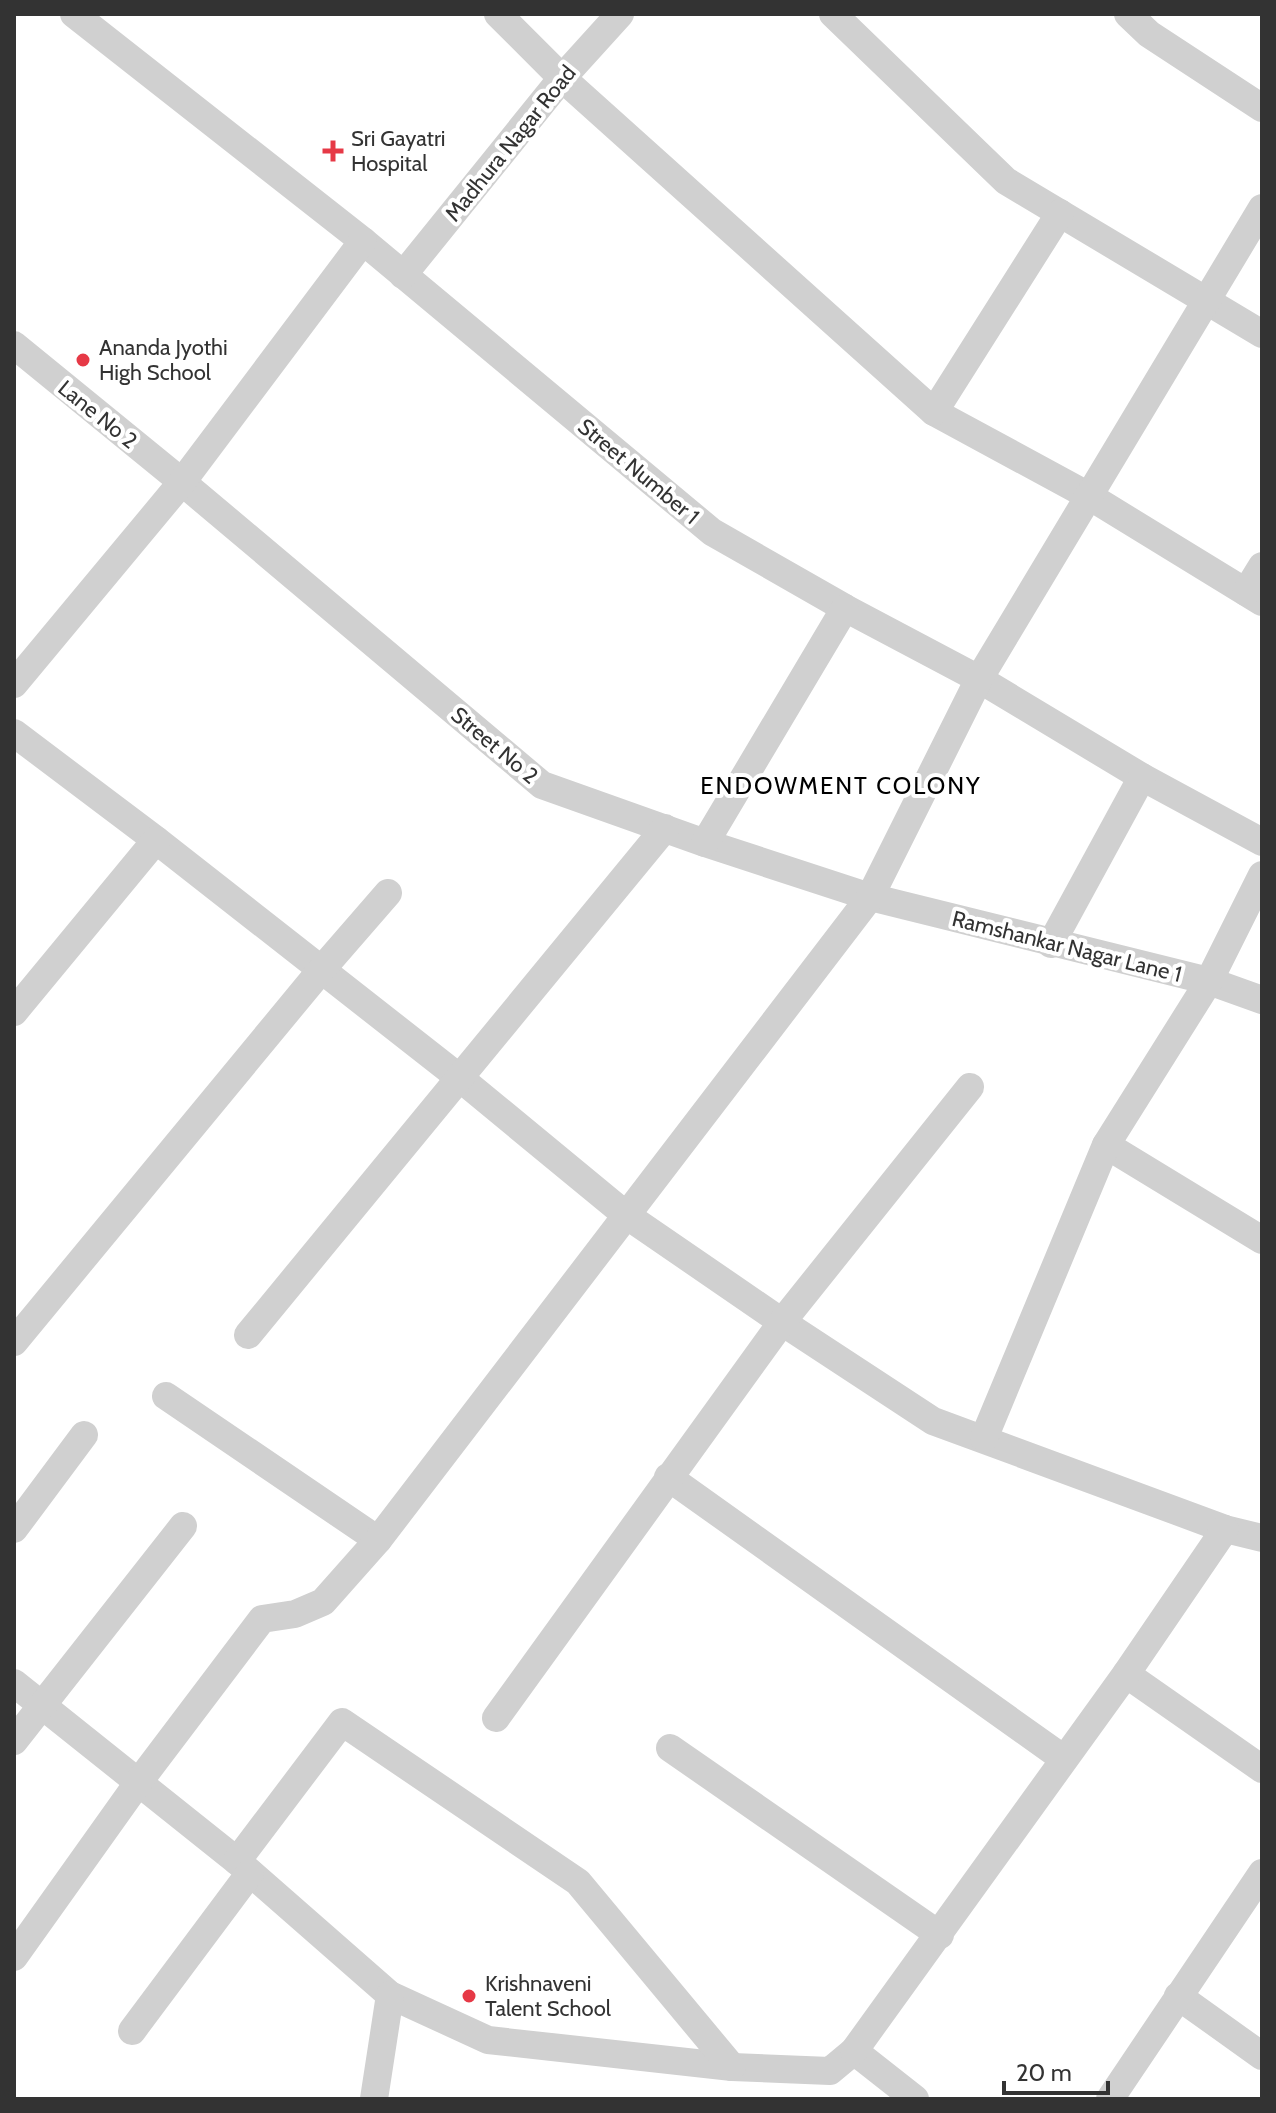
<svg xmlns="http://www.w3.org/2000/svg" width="1276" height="2113" viewBox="0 0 1276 2113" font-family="Cabin,sans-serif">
<rect width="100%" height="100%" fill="#fff"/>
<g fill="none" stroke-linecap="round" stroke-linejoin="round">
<g stroke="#d0d0d0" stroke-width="28">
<polyline points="74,14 363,241 712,532 845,608 979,679 1142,777 1262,842"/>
<polyline points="498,14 562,78 934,412 1089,496 1262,602"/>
<polyline points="833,14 1006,181 1262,334"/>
<polyline points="1128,14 1149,34 1262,108"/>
<polyline points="403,275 562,78 620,14"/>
<polyline points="14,345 182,482 542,785 705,843 870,897 1209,981 1262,1000"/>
<polyline points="934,412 1060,213"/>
<polyline points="1246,592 1262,566"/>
<polyline points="14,684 182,482 363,241"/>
<polyline points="14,733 156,840 461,1079 626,1215 782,1322 933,1421 1225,1529 1262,1538"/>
<polyline points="705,843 845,608"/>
<polyline points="1051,944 1142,777"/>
<polyline points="14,1012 156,840"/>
<polyline points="1106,1145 1262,1240"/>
<polyline points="248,1335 665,828"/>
<polyline points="14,1342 322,969 388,893"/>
<polyline points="166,1396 378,1540"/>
<polyline points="984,1438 1106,1145 1209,981 1262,875"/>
<polyline points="668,1477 1064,1759"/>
<polyline points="14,1529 84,1435"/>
<polyline points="1126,1674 1262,1769"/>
<polyline points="14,1683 237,1861 390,1995 488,2040 732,2067 830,2071 854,2051 915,2099"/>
<polyline points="496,1718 782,1322 970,1087"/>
<polyline points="14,1741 183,1526"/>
<polyline points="670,1748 940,1935"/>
<polyline points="237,1861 342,1722 578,1882 732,2067"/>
<polyline points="14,1957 138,1783 262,1619 295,1614 323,1602 378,1540 870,897 979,679 1262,208"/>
<polyline points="1178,1996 1262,2056"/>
<polyline points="132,2031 250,1873"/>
<polyline points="854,2051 1126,1674 1225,1529"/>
<polyline points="374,2099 390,1995"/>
<polyline points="1110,2099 1262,1873"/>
</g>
</g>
<g fill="#e63946" stroke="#fff" stroke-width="3">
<path d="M329 139h8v8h8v8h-8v8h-8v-8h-8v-8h8z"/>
<circle cx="83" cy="360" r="8"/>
<circle cx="469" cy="1996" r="8"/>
</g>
<g text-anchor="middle" stroke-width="8" stroke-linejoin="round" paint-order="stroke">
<g font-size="22" fill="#333" stroke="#fff" text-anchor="start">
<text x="351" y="146">Sri Gayatri<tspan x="351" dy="25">Hospital</tspan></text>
<text x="99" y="355">Ananda Jyothi<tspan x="99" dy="25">High School</tspan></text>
<text x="485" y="1991">Krishnaveni<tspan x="485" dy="25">Talent School</tspan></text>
</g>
<g font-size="22" fill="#333" stroke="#fff">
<text transform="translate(510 143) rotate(-51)" y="8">Madhura Nagar Road</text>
<text transform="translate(98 414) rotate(39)" y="8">Lane No 2</text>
<text transform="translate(639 471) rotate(40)" y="8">Street Number 1</text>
<text transform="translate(495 745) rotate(40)" y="8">Street No 2</text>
<text transform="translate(1067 946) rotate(14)" y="8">Ramshankar Nagar Lane 1</text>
</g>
<g font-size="24" letter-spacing="2" fill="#000" stroke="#fff">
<text x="841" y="794">ENDOWMENT COLONY</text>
</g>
</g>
<rect width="1276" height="2113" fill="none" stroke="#333333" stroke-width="32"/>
<path d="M1004 2081v12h104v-12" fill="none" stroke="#333333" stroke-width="4"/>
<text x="1016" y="2081" font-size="24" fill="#333333" stroke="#ffffff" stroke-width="6" paint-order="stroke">20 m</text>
</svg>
